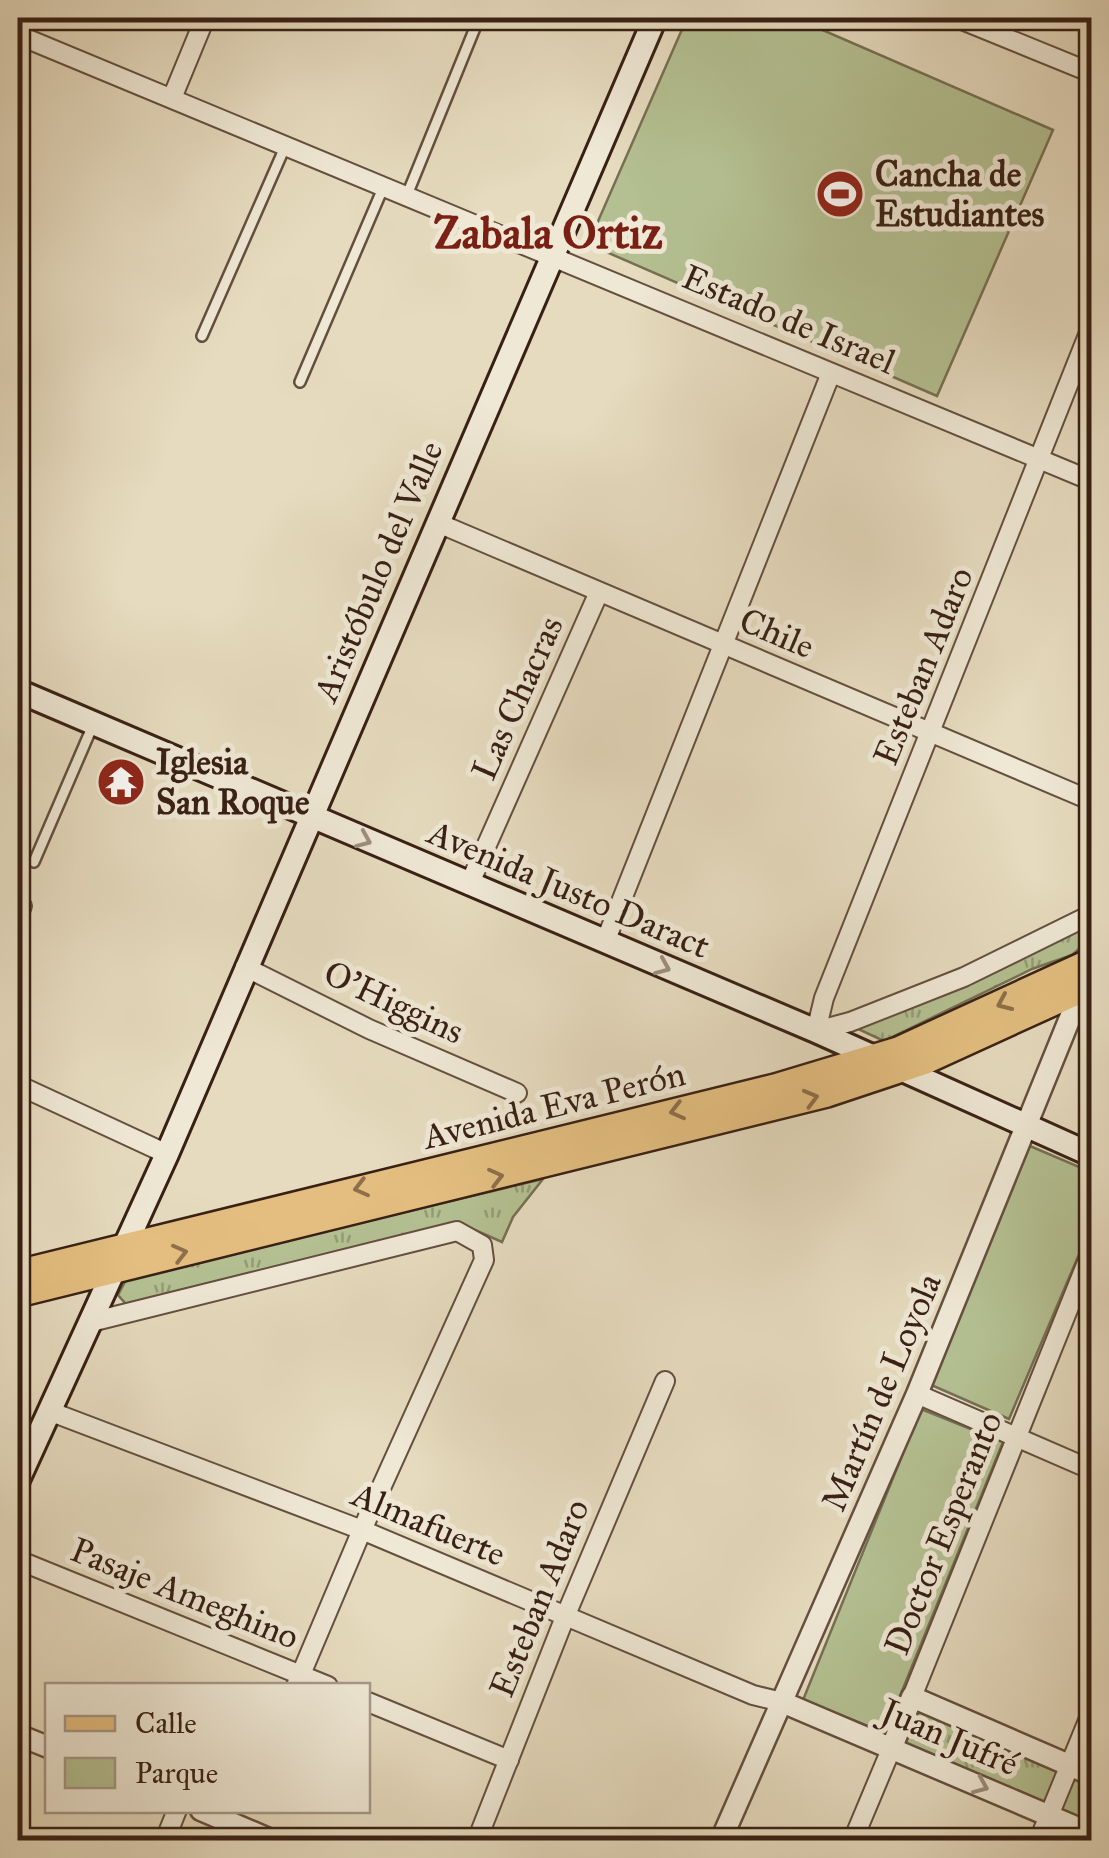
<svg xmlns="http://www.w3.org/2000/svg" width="1109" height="1858" viewBox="0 0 1109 1858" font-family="'IM FELL Great Primer',serif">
<defs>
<pattern id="grass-tufts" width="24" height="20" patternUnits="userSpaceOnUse" patternTransform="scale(2.5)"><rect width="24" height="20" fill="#b4c092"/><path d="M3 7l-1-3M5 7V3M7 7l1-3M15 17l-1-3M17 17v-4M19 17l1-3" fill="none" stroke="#939c76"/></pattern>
</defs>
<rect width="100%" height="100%" fill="#e6dbbf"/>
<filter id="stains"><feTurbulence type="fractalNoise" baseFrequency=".002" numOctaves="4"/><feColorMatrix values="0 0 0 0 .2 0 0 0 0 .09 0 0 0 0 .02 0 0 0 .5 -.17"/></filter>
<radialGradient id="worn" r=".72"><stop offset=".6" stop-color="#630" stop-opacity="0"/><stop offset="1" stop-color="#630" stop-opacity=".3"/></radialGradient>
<g fill="url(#grass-tufts)" stroke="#767053" stroke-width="2.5">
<polygon points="1091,922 1088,941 1072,955 1032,969 884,1041 856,1028"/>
<polygon points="543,1179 513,1217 502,1242 464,1225 136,1305 126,1304 118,1295 127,1278"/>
<polygon points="917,1708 1059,1770 1044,1805 901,1742"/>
<polygon points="1074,1775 1091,1783 1091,1824 1059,1810"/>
</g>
<g fill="#b4c092" stroke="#767053" stroke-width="2.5">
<polygon points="687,18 795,18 1053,130 937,396 588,244"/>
<polygon points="1030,1146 1091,1172 1091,1226 1009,1419 929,1384"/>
<polygon points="921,1409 1003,1442 885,1733 803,1700"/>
</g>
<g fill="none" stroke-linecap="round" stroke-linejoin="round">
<g stroke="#644f3f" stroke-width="14">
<g id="service">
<polyline points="407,195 479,18"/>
<polyline points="202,336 285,147"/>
<polyline points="300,382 383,188"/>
<polyline points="34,862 93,725"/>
</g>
</g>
<g stroke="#644f3f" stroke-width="22">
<g id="minor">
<polyline points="957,18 1092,73"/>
<polyline points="18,35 1092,481"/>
<polyline points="172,98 205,18"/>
<polyline points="1092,325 824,998 816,1031 850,1022 964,977 1092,914"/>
<polyline points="438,523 1092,801"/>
<polyline points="469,885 599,592"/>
<polyline points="18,916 22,906"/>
<polyline points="605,942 831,373"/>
<polyline points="245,967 369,1029 517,1093"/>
<polyline points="18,1085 167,1154"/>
<polyline points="91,1322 457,1231 482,1245 484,1260 362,1530 296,1686"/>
<polyline points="917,1394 1092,1470"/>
<polyline points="49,1411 362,1530 753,1695 782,1702"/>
<polyline points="18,1560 328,1686"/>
<polyline points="912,1697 1092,1250"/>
<polyline points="368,1702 509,1760"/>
<polyline points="165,1840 177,1810"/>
<polyline points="477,1840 565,1617 665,1381"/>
<polyline points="853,1840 892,1747"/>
<polyline points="1039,1840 1092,1711"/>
</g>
</g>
<g stroke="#644f3f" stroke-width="25">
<g id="tertiary">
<polyline points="782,1702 1092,1834"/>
<polyline points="18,1735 48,1747"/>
<polyline points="892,1747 912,1697 1092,1775"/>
<polyline points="201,1810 271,1840"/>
<polyline points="721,1840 917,1394 1085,981"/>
</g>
</g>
<g stroke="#382014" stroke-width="28">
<g id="secondary">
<polyline points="18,691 816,1031 1092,1155"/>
<polyline points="18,1480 167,1154 655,18"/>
</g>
</g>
<g stroke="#382014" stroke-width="30">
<g id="primary">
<polyline points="18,1273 775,1087 898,1050 1092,961"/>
<polyline points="18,1294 827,1094 923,1062 1092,985"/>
</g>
</g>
<use href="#service" stroke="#efe8d5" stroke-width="9"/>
<use href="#minor" stroke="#efe8d5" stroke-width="18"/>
<use href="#tertiary" stroke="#efe8d5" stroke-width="20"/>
<use href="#secondary" stroke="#efe8d5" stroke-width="22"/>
<use href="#primary" stroke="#e3be80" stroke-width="25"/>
</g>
<defs><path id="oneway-chevron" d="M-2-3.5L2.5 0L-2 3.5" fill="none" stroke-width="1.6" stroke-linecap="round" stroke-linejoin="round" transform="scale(2.5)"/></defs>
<g stroke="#9d8e7e">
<use href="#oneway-chevron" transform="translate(364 840) rotate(23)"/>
<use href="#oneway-chevron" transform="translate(663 967) rotate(23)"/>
<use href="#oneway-chevron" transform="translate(981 1786) rotate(23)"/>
</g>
<g stroke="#8e6f4a">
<use href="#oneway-chevron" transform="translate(1004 1003) rotate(156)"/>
<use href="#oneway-chevron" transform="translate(811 1098) rotate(-15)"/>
<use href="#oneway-chevron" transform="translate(677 1111) rotate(166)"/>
<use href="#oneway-chevron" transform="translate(496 1177) rotate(-14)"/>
<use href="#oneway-chevron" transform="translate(361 1188) rotate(166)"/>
<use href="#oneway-chevron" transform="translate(180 1253) rotate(-14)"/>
</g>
<defs>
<g id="stadium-disc" transform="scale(2.5)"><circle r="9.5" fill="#8f2418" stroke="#efe8d5"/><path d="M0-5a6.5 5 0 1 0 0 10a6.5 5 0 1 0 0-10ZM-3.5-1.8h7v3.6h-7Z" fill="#fff"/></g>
<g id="temple-disc" transform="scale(2.5)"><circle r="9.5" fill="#8f2418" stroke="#efe8d5"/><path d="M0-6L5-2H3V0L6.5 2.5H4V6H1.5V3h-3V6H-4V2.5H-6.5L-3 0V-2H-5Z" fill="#fff"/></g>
</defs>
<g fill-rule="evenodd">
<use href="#stadium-disc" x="840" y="194"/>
<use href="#temple-disc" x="121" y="782"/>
</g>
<g text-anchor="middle" stroke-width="10" stroke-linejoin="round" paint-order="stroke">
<g font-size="35" font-weight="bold" fill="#382014" stroke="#efe8d5" text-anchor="start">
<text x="875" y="186">Cancha de<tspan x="875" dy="40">Estudiantes</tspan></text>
<text x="156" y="774">Iglesia<tspan x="156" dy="40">San Roque</tspan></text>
</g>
<g font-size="35" fill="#382014" stroke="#efe8d5">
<text transform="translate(789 319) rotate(23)" y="12">Estado de Israel</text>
<text transform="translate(378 571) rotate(-67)" y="12">Aristóbulo del Valle</text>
<text transform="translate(777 633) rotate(23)" y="12">Chile</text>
<text transform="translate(923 666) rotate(-68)" y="12">Esteban Adaro</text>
<text transform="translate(517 698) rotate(-66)" y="12">Las Chacras</text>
<text transform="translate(569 889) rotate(23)" y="12">Avenida Justo Daract</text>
<text transform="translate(394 1002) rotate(25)" y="12">O'Higgins</text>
<text transform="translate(554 1105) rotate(-14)" y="12">Avenida Eva Perón</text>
<text transform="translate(881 1392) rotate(-67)" y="12">Martín de Loyola</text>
<text transform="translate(429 1524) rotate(23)" y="12">Almafuerte</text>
<text transform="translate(943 1533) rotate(-68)" y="12">Doctor Esperanto</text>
<text transform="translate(185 1593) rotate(22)" y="12">Pasaje Ameghino</text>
<text transform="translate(539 1598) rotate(-68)" y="12">Esteban Adaro</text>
<text transform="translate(950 1737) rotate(23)" y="12">Juan Jufré</text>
</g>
<g font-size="45" font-weight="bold" fill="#7a1f14" stroke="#efe8d5">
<text x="548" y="248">Zabala Ortiz</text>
</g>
</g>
<rect width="1109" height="1858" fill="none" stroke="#e6dbbf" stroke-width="60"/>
<rect x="20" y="20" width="1069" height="1818" fill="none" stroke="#382014" stroke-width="5"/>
<rect x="30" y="30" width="1049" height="1798" fill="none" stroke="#382014" stroke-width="2.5"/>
<rect x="45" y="1683" width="325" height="130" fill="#efe8d5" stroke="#a69888" stroke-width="2.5"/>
<rect x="65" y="1716" width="50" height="15" fill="#e3be80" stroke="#a69888" stroke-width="2.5"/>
<text x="135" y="1733" font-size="30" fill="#382014">Calle</text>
<rect x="65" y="1758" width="50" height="30" fill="#b4c092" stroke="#a69888" stroke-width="2.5"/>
<text x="135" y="1783" font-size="30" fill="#382014">Parque</text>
<rect width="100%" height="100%" filter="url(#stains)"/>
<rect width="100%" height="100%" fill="url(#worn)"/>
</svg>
